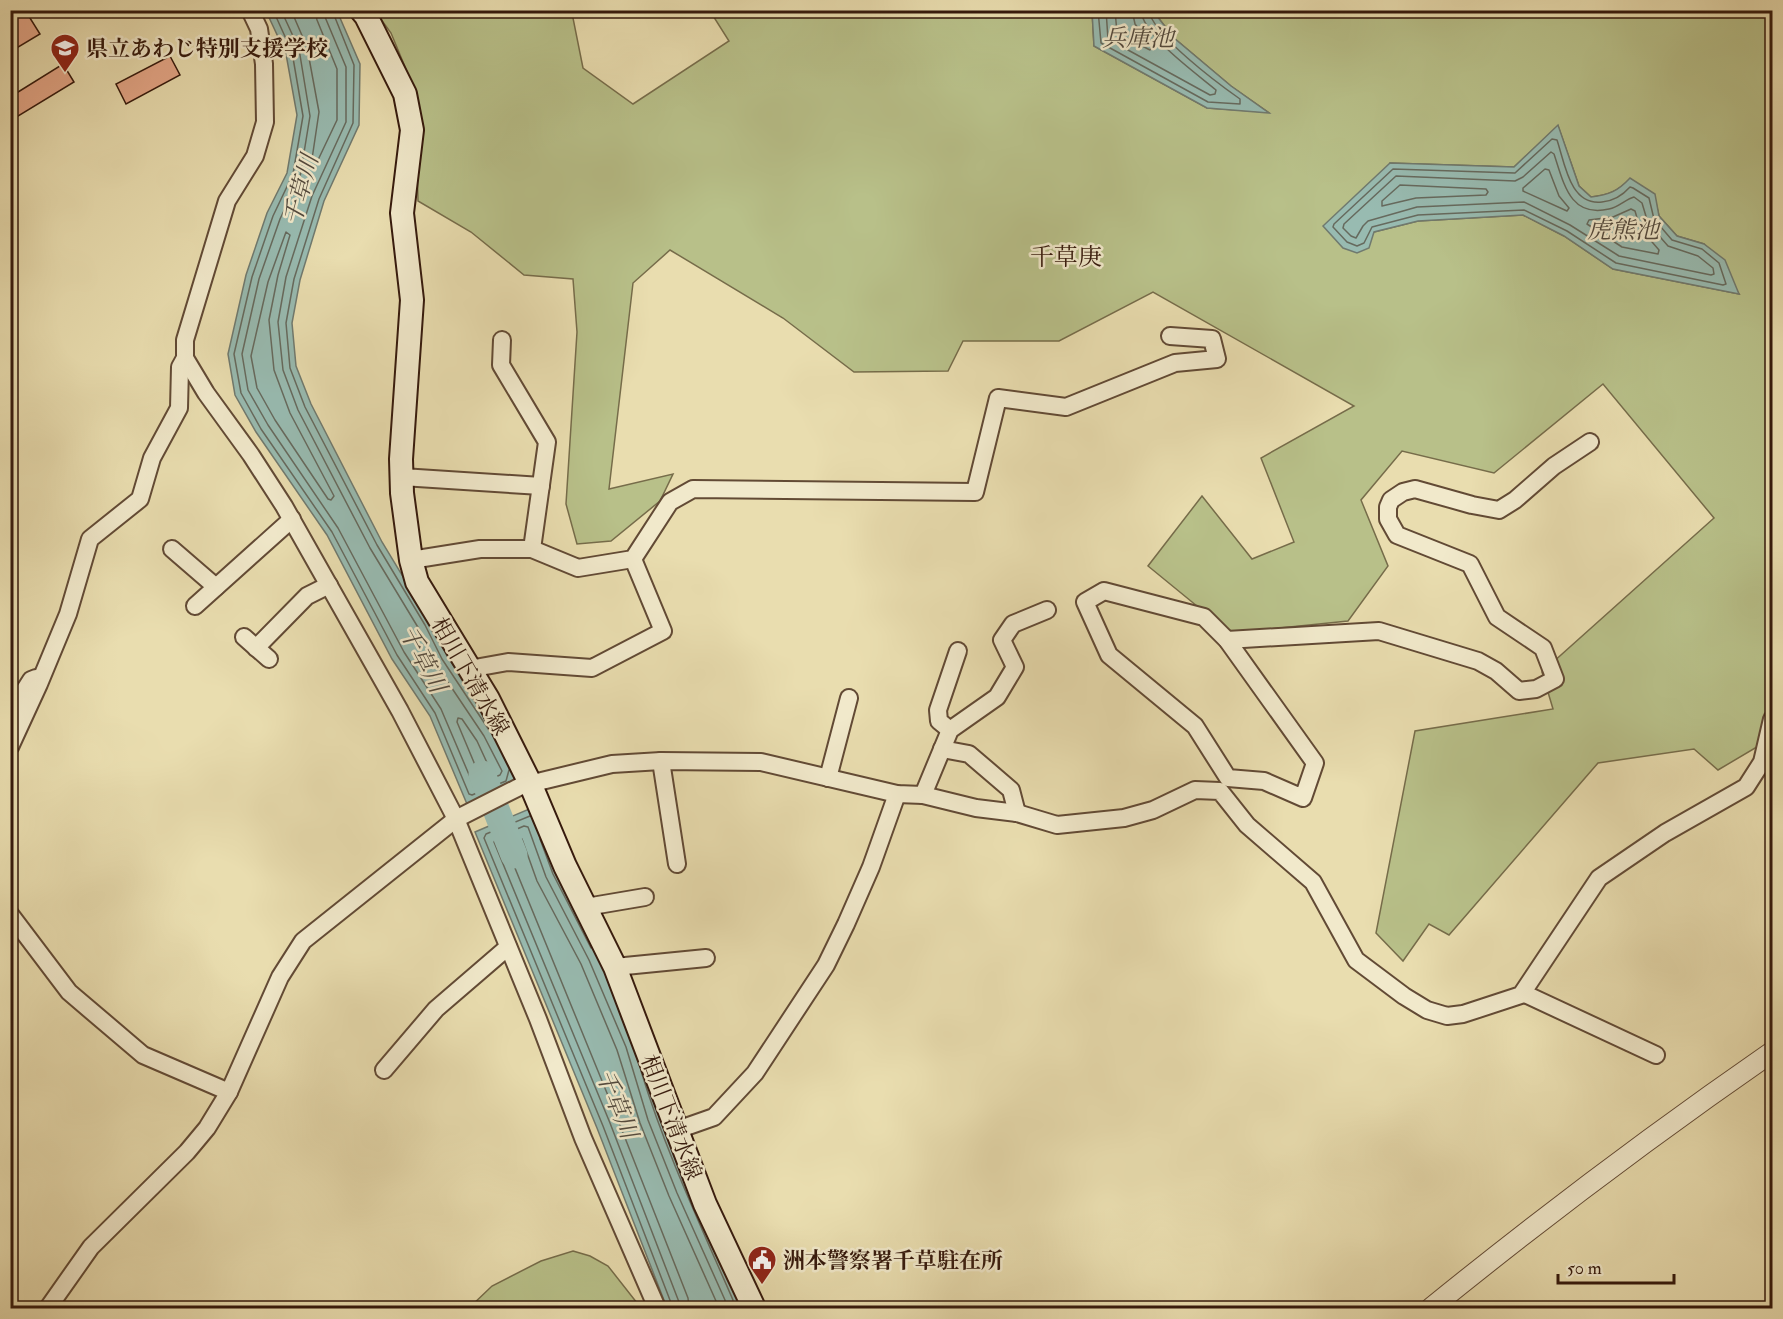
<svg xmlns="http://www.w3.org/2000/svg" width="1783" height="1319" viewBox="0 0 1783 1319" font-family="'IM FELL Double Pica','Noto Serif JP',serif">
<rect width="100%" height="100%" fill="#e9ddaf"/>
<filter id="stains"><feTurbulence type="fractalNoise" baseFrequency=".00333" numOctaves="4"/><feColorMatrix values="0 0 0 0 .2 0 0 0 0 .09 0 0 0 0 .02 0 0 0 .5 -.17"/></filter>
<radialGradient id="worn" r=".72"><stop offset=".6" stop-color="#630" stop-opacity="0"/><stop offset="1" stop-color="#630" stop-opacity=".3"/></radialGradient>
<g fill="#b8c089" stroke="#766c4a" stroke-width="1.5" fill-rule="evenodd">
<path d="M375,11h192l5,2 11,55 50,36 96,-63 -19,-30h382l2,35 113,62 61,4 -37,-26 -57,-48 -21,-27h619v727l-54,32 -24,-21 -96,14 -149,172 -20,-11 -26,37 -27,-28 39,-202 138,-22 -11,-37 172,-154 -111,-134 -109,89 -92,-22 -41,49 27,66 -40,55 -118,12 -82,-67 54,-70 50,63 42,-17 -33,-84 93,-52 -201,-114 -94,49h-96l-15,30 -94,1 -71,-54 -113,-68 -37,33 -24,206 64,-15 -13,27 -49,40 -34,3 -11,-40 11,-172 -4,-53 -49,-4 -53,-43 -53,-31 -3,-110 -24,-58zM1558,126l21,60 12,11c18,-2 27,-6 39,-18l24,15 5,22 18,20 27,8 35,50 -126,-25 -49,-33 -41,-21 -105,6 -44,11 16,-69 124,4z"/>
<polygon points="573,1251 590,1256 608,1266 641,1308 469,1308 492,1286 541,1261"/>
</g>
<g fill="#98bbb1" stroke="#707a6f" stroke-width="1.5">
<polygon points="266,11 337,11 360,64 359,125 324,201 300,280 292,323 296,366 311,404 382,542 431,623 447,656 496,729 517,772 512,785 467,804 430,716 392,659 327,535 256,432 235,395 228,354 246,275 267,213 287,173 297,115 286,54"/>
<polygon points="1092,11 1153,11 1174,38 1231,86 1269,113 1207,108 1094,46"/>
<path d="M1558,125l21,61 12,11c18,-2 27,-6 39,-19l25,16 4,22 18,20 27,8 21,16 14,34 -126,-25 -49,-33 -41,-21 -105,6 -44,11 -5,16 -12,5 -14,-5 -20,-22 67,-63 124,4z"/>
<polygon points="534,807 602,955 740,1300 738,1308 667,1308 597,1128 475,832"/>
</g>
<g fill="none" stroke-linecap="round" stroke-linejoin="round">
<g stroke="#666a5e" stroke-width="1.5">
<polyline points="273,10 292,52 303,116 293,174 273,216 252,277 234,354 241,393 261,429 332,532 397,655 435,713 469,794 472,795 506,781 509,770"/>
<polyline points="281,10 299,49 310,116 300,177 280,219 259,279 242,354 248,390 268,425 338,528 404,652 441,709 473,784 476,785 500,775 502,771 484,736 435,663 419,629 370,548 298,410 283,370 278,322 286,277 312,196 346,122 346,67 325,17 325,10"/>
<polyline points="291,10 307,47 319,112 312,159 316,162 318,160 337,120 337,69 317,20 315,10"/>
<polyline points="332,10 354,65 353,123 319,199 294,279 286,323 290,368 305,407 377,545 425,625 442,659 489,730"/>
<path d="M1098,10l3,33 107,59 32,2v-5c-20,-14 -89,-65 -91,-89"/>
<path d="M1106,10l2,29 102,56 5,-1 1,-4c-19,-16 -74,-55 -75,-80"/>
<polyline points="1115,10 1117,33 1150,50 1152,46 1135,24 1132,10"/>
<path d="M1552,139l5,1c8,24 13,66 45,62 12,-1 20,-6 28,-15l3,1 16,10 5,21 18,21 30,9 17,14 7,21 -3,1 -107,-22 -49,-32 -43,-21 -106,5 -46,12 -8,16 -7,3 -10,-4 -14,-15 1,-3 59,-55 122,4z"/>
<path d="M1551,152l3,2c10,30 16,64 55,55 10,-2 17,-10 25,-12l8,6 6,20 20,23 30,10 15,12 1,6 -3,1 -92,-19 -49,-31 -46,-23 -107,5 -49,14 -5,5 -7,12 -5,-2 -8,-8 1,-4 52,-48 119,5 8,-4z"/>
<polygon points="1545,169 1549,170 1559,196 1569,208 1567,211 1523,191 1523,188"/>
<polygon points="1400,185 1486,189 1488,192 1486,195 1416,198 1382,206 1382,201"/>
<polygon points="1631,209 1635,211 1640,228 1659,250 1658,254 1622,247 1587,224 1589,220 1613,217"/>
<polygon points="286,232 290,235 278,275 269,320 274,370 290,413 334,496 331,500 328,499 275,420 257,388 251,356 268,282"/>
<polygon points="458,718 462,719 477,741 489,767 488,771 481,774 478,772 457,722"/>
<polyline points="530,816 486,834 484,838 603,1126 673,1308"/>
<polyline points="540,839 553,874 591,948"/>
<path d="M641,1071c24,79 59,153 92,229l-1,8"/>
<polyline points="680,1308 679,1302 610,1123 494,842 496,838 524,826 528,827 546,877 589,960 626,1047 648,1120 677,1193 725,1300 725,1308"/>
<polyline points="689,1308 688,1298 618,1120 506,846 507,843 519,838 522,839 537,881 581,964 617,1050 640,1123 669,1196 716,1301 716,1308"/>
</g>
<polyline stroke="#98bbb1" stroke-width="27" points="482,774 514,855"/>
</g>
<g fill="#e4a687" stroke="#35190c" stroke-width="1.5">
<polygon points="10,10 25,10 40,34 10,52"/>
<polygon points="170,56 180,75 126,104 116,84"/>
<polygon points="63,64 74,82 10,121 10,97"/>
</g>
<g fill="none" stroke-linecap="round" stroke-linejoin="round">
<g stroke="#624a35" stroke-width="20">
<g id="minor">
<polyline points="502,340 501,365 547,442 532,549"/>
<polyline points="185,358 206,393 251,455 284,506 400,711 456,819 538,1019 583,1138 657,1308"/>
<polyline points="402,477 541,486"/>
<polyline points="172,549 216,587"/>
<polyline points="411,560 480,549 532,549 578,568 633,559 670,502 693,489 975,492 998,398 1066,407 1175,363 1217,359 1212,339 1170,336"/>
<polygon points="1104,591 1204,617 1227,640 1315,763 1303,798 1264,781 1228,778 1195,726 1109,655 1085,602"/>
<polyline points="195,606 292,519"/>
<polyline points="244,637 269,659"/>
<polyline points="1227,640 1379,631 1478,661 1496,671 1519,691 1536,689 1555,679 1543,648 1497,617 1470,564 1397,535 1388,519 1388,507 1391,500 1403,492 1415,489 1472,505 1499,510 1515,500 1554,466 1590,442"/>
<polyline points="256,648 307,596 329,585"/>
<polyline points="469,669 508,662 592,668 663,631 633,559"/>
<polyline points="10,713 31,680 36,678"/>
<polyline points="950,730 939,721 938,710 958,651"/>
<polyline points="10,747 39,684 68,614 90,539 140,499 152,458 179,408 180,367 185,358 185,340 227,201 255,156 265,122 264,64 259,29 250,10"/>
<polyline points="942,749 969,754 1011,790 1017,813"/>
<polyline points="661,761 677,864"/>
<polyline points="828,778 849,698"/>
<polyline points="923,795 950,730 997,697 1015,667 1002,640 1013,624 1047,610"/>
<polyline points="586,907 645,897"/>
<polyline points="10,914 69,992 143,1055 229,1092"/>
<polyline points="615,967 706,958"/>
<polyline points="1523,993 1656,1055"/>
<polyline points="384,1070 436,1009 508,947"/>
<polyline points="677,1130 714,1117 755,1073 826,965 846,924 871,867 897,794"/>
<polyline points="48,1308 91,1247 187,1152 207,1128 229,1092 280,977 303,941 456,819 521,786 612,764 661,761 761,762 897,794 923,795 976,808 1017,813 1057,825 1124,818 1153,810 1195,790 1220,791 1247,825 1313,882 1356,960 1404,996 1427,1010 1447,1016 1463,1014 1521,995 1599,878 1665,833 1746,787 1762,762 1772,719"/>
</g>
</g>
<g stroke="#624a35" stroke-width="22">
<path id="tertiary" d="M1431,1308c111,-90 224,-175 341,-256"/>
</g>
<g stroke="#35190c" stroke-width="26">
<polyline id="secondary" points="361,10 366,16 405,94 412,130 402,213 412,300 401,459 402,493 411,560 417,582 488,699 530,783 565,866 615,967 705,1204 754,1308"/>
</g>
<use href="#minor" stroke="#f1e9cb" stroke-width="16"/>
<use href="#tertiary" stroke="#f1e9cb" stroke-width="20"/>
<use href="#secondary" stroke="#f1e9cb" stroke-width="22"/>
</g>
<defs>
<g id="school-pin" transform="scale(1.5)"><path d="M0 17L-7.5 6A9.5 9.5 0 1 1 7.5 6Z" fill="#8f2418" stroke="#f1e9cb"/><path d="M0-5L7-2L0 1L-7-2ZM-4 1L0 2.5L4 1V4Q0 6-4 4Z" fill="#fff"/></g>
<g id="civic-pin" transform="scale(1.5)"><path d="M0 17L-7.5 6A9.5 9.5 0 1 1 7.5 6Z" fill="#8f2418" stroke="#f1e9cb"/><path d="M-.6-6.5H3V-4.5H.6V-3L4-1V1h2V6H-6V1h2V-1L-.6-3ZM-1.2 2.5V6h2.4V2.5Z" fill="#fff"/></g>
</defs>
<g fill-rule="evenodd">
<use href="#school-pin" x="65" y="48"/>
<use href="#civic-pin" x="762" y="1260"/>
</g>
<g text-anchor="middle" stroke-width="5" stroke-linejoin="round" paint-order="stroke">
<g font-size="22" font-weight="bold" fill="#35190c" stroke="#f1e9cb" text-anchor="start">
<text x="86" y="56">県立あわじ特別支援学校</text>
<text x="783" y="1268">洲本警察署千草駐在所</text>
</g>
<g font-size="22" fill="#35190c" stroke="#f1e9cb">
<text transform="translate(471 676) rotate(60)" y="8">相川下清水線</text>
<text transform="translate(672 1117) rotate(69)" y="8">相川下清水線</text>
</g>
<g font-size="24" font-style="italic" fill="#534a3e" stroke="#f1e9cb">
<text x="1138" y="46">兵庫池</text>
<text transform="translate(301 190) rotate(-75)" y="8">千草川</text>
<text x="1623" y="238">虎熊池</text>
<text transform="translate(423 659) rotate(62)" y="8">千草川</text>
<text transform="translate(617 1104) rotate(68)" y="8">千草川</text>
</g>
<g font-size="24" fill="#35190c" stroke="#f1e9cb">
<text x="1066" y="265">千草庚</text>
</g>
</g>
<rect width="1783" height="1319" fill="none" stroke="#e9ddaf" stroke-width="36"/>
<rect x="12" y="12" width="1759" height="1295" fill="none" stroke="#35190c" stroke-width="3"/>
<rect x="18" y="18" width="1747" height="1283" fill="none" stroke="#35190c" stroke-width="1.5"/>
<path d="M1558 1274v9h116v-9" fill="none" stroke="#35190c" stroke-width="3"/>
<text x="1567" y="1274" font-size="18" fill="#35190c" stroke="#f1e9cb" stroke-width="4.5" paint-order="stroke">50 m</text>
<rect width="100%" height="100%" filter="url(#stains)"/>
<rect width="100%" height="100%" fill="url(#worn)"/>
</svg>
